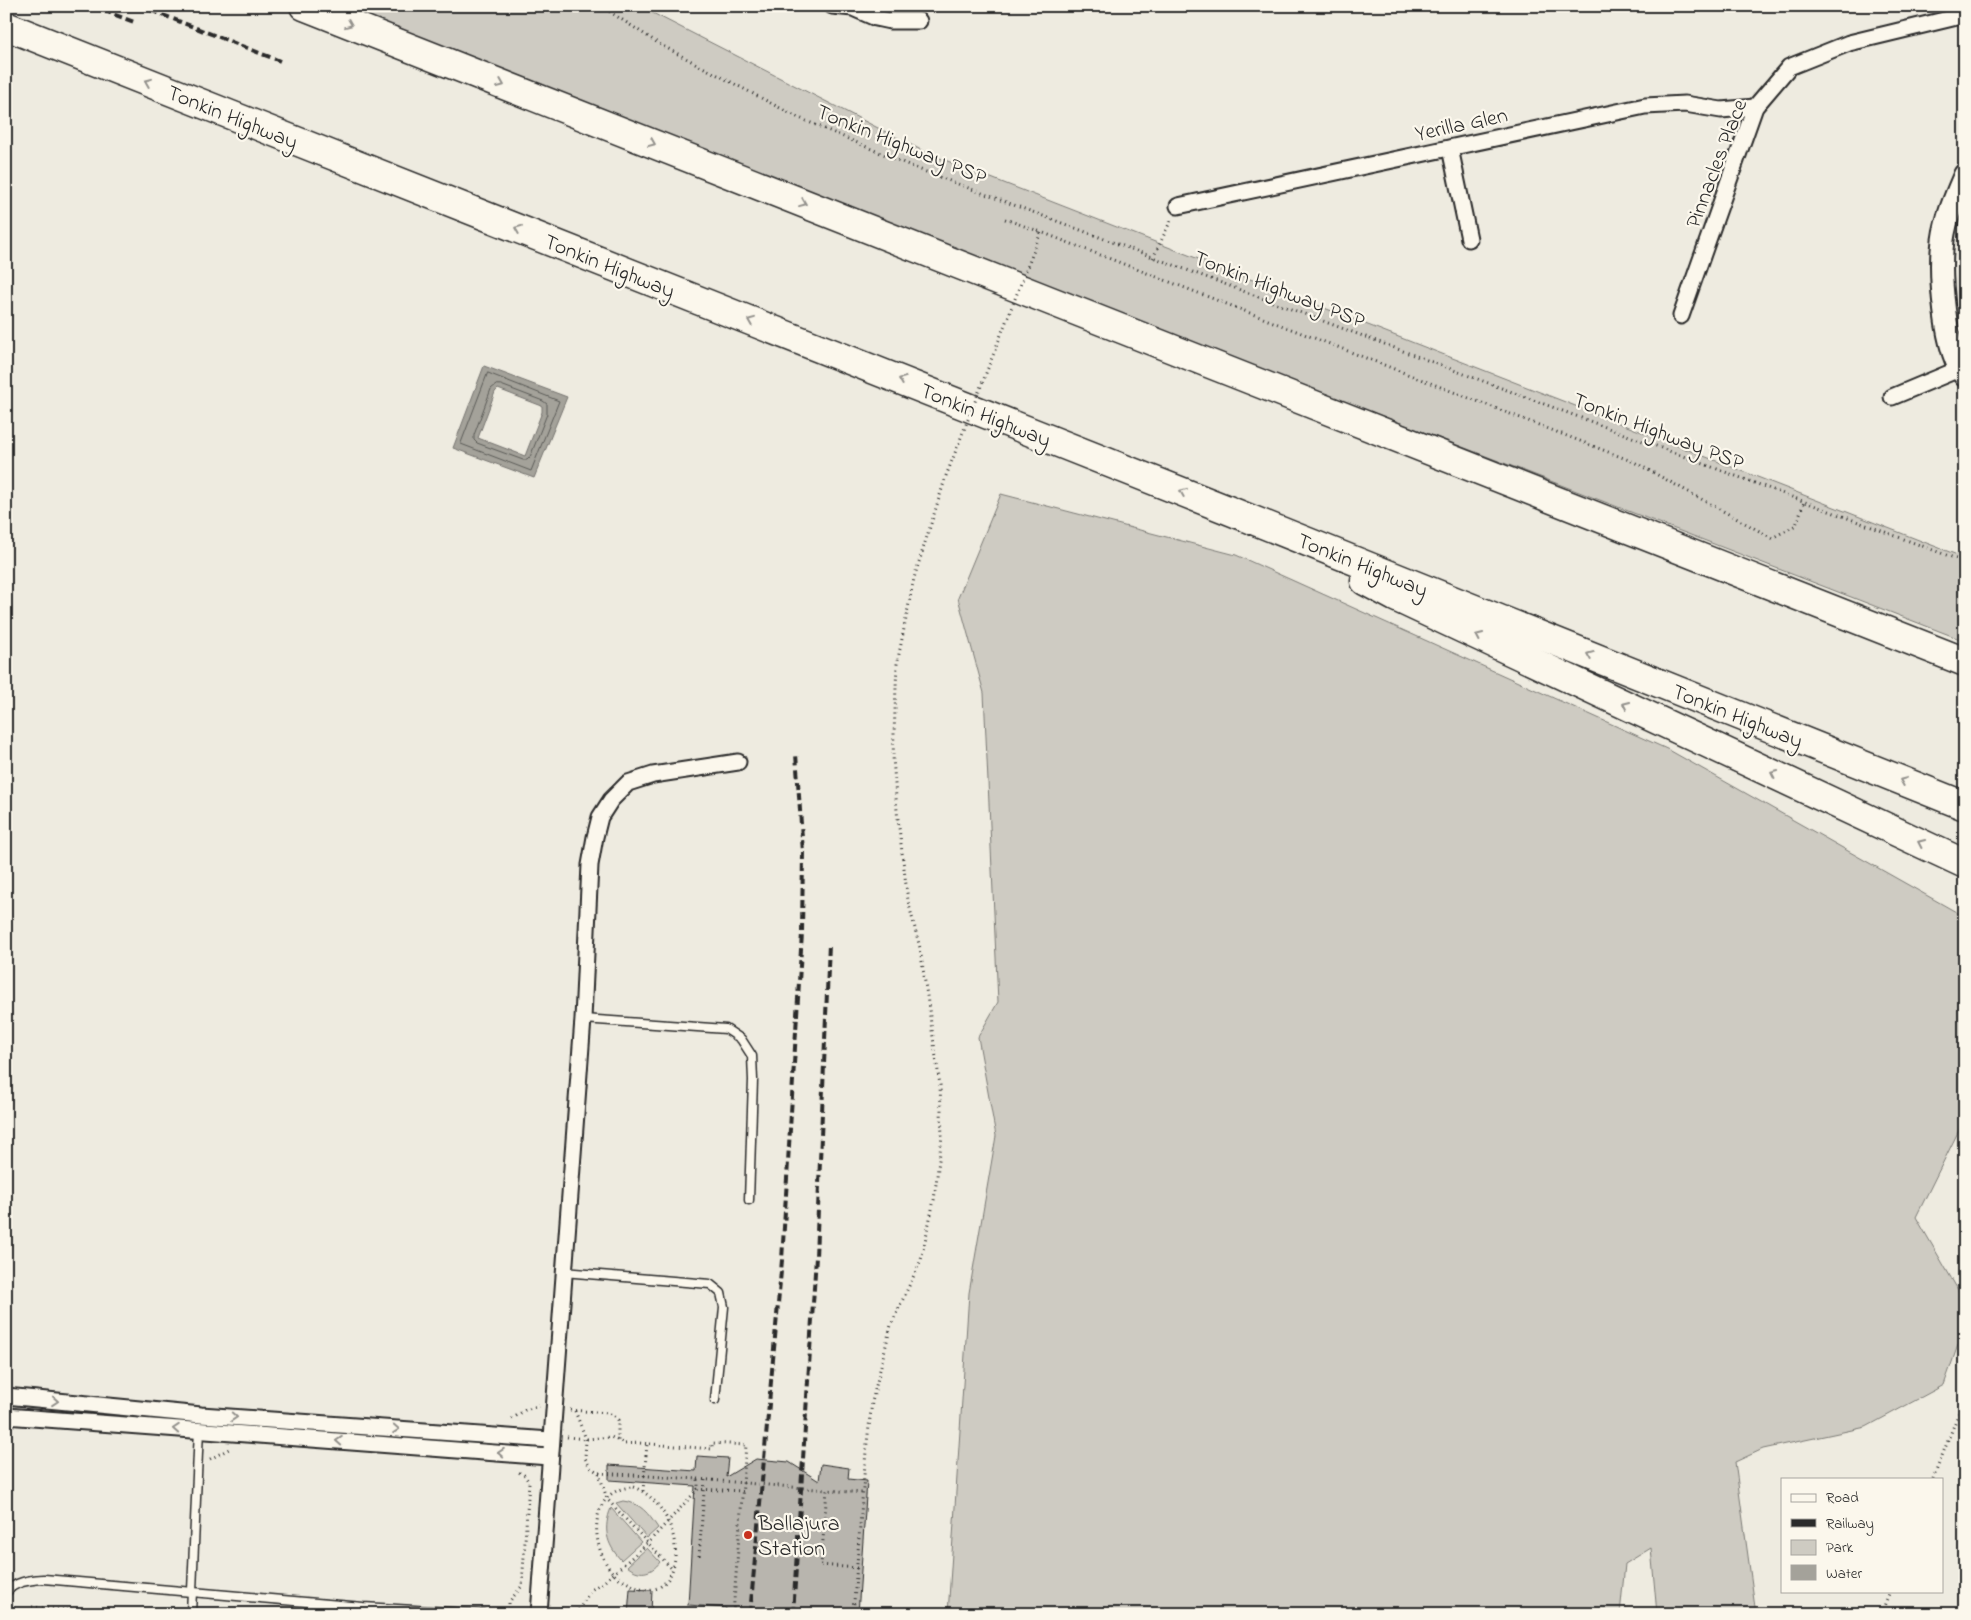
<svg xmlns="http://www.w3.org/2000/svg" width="1971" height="1620" viewBox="0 0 1971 1620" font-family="'Indie Flower',sans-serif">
<rect width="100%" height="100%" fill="#eeebe0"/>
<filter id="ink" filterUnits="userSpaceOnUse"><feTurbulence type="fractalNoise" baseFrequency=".02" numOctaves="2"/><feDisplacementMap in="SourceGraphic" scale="10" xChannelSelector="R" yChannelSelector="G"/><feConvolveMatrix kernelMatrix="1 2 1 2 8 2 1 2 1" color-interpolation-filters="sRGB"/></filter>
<g filter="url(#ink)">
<g fill="#cecbc2" stroke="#7c7b76">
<polygon points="320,6 639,6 927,153 1965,558 1965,641"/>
<polygon points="1001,494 1236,555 1669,750 1965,917 1965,1118 1916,1217 1965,1302 1965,1325 1944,1385 1866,1427 1763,1449 1735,1462 1756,1614 1657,1614 1651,1548 1625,1564 1620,1614 948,1614 969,1293 996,1136 978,1037 998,1002 984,693 958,598"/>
<path d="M623,1501c18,2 25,12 35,27l-11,10 -31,-35z"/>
<path d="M611,1508l30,34 -20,18c-15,-16 -18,-32 -10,-52z"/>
<path d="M647,1548l13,14c-9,12 -21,14 -33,4z"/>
</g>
<path fill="#a4a29a" stroke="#74726e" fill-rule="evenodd" d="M484,366l83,31 -33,81 -81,-30zM498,389l44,17v6l-17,44 -47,-18 17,-46z"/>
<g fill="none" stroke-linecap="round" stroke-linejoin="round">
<g stroke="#5b5b57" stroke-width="1">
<polygon points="488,373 559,401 531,471 461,444"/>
<polygon points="501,385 543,401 547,404 547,414 530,457 527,460 523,460 477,443 474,440 474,435 491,389 496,385"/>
</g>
</g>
<g fill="#b8b5ae" stroke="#2b2b2b">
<polygon points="697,1456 728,1458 726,1477 756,1459 789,1462 819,1481 821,1464 849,1468 848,1479 867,1481 858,1614 725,1614 726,1608 688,1605 695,1486 609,1480 609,1465 696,1471"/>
<polygon points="630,1589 652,1590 651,1614 628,1614"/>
</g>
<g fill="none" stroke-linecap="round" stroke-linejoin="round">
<g stroke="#2b2b2b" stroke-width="11">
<g id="lane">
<polyline points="583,1019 726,1029 741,1039 752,1056 753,1080 749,1200"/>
<polyline points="563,1272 710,1284 721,1293 724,1307 715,1400"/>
<path d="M6,1593c8,-12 25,-13 38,-14l319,28 120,7"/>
<polyline points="191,1614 199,1429"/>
</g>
</g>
<g stroke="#2b2b2b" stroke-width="19">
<g id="street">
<polyline points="832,6 853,8 876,18 890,21 919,21"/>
<polyline points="1450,148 1469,239"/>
<polyline points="1178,206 1645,106 1685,104 1721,110 1755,107"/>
<polyline points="1681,316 1755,107 1789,67 1849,43 1965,15"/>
<polyline points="1892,397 1959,369"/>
<polyline points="6,1396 201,1415 550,1440"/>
<polyline points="6,1416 549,1457"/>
<polyline points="539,1614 583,1019 590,865 595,837 600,817 611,800 628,783 653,775 738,762"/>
</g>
</g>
<g stroke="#2b2b2b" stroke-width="25">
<path id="secondary" d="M1965,174c-9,21 -19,43 -22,66 -4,31 1,112 22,136"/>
</g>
<g stroke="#2b2b2b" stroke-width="31">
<g id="highway">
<polyline points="304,6 1965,662"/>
<polyline points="6,26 1228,510 1965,806"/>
<polyline points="1365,581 1395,597 1965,864"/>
</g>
</g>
<g stroke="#2b2b2b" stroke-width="3" stroke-dasharray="1 4" stroke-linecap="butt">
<polyline points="601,6 661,45 797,117 918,169 1965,562"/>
<polyline points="1005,219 1041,232"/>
<polyline points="1153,258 1171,220"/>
<polyline points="1384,365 1634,462 1772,538 1796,525 1804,502"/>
<polyline points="570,1410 609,1413 618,1420 618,1441"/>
<polyline points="575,1411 586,1439 585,1458 590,1467 599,1473 607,1499 672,1569"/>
<polyline points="512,1419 525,1410 539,1406"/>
<polyline points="567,1437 586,1439 611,1437 624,1444 639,1443 712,1449 712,1443 746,1445 733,1614"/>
<polyline points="210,1459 229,1449"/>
<polyline points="599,1473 698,1479 698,1489"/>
<polyline points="1933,1479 1965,1397"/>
<path d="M633,1487c33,11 54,62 35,92 -3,4 -9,10 -15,10 -11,2 -16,-1 -25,-6 -5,-3 -12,-6 -15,-10 -24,-27 -25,-84 20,-86z"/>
<polyline points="643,1491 647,1444"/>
<polyline points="699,1556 705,1480"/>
<polyline points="857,1568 821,1565 827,1490 863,1493"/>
<polyline points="32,1607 112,1614"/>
<polyline points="509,1614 509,1602 522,1586 529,1482 524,1475 518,1472"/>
<polyline points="576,1614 591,1590 605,1581 648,1543 698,1489 743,1491"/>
<polyline points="853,1614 866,1451 872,1402 891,1325 921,1260 934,1200 942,1136 940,1085 920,948 908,901 897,811 893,757 897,664 914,578 946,476"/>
<polyline points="1881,1614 1890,1591"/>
</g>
<use href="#lane" stroke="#fbf7ec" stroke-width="8"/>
<use href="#street" stroke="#fbf7ec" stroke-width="15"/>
<use href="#secondary" stroke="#fbf7ec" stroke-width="21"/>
<use href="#highway" stroke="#fbf7ec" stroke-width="28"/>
<g stroke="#2b2b2b" stroke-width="4" stroke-dasharray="8 4" stroke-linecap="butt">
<polyline points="92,6 134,22"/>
<polyline points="140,6 280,61"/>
<polyline points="750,1614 782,1260 802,933 803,852 796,754"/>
<polyline points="793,1614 816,1257 829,944"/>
</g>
<g stroke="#2b2b2b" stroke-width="3" stroke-dasharray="1 4" stroke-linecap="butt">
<polyline points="946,476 1041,232 1384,365"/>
<polyline points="698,1479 827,1490"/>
</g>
</g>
<defs><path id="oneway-chevron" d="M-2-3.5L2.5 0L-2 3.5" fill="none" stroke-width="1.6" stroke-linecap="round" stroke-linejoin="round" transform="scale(1.25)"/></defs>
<g stroke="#93918c">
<use href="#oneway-chevron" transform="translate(349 24) rotate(22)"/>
<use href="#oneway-chevron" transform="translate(148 82) rotate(-158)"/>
<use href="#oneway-chevron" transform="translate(501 84) rotate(22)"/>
<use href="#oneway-chevron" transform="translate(652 143) rotate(22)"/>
<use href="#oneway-chevron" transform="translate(803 203) rotate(22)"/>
<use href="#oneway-chevron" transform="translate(518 229) rotate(-158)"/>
<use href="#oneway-chevron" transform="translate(751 321) rotate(-158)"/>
<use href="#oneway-chevron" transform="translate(902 380) rotate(-158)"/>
<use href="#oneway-chevron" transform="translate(1183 492) rotate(-158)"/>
<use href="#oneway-chevron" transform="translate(1479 636) rotate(-155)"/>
<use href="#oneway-chevron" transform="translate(1590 655) rotate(-158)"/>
<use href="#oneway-chevron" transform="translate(1626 705) rotate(-155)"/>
<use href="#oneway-chevron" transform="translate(1774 774) rotate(-155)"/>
<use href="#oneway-chevron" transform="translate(1903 781) rotate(-158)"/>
<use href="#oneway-chevron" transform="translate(1921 843) rotate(-155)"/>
<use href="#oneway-chevron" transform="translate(55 1401) rotate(5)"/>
<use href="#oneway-chevron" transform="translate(234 1417) rotate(4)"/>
<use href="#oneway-chevron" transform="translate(176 1429) rotate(-176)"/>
<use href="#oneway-chevron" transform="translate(396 1429) rotate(4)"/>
<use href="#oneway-chevron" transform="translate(339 1441) rotate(-176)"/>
<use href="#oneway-chevron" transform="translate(501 1453) rotate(-176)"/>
</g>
</g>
<circle fill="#c8321e" stroke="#fbf7ec" stroke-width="2" cx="748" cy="1535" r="5"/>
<g text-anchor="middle" stroke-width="4.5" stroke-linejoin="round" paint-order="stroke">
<g font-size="22" fill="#2b2b2b" stroke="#fbf7ec">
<text transform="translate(233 116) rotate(22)" y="8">Tonkin Highway</text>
<text transform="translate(1461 123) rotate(-12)" y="8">Yerilla Glen</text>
<text transform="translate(902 143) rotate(22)" y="8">Tonkin Highway PSP</text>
<text transform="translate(1715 163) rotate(-69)" y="8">Pinnacles Place</text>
<text transform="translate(610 265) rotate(22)" y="8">Tonkin Highway</text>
<text transform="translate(1280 288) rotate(21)" y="8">Tonkin Highway PSP</text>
<text transform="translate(986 414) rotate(22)" y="8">Tonkin Highway</text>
<text transform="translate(1659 430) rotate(21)" y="8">Tonkin Highway PSP</text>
<text transform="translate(1363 564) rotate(22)" y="8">Tonkin Highway</text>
<text transform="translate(1738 715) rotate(22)" y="8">Tonkin Highway</text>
</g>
<g font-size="22" fill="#2b2b2b" stroke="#fbf7ec" text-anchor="start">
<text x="758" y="1530">Ballajura<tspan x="758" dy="25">Station</tspan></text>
</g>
</g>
<rect width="1971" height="1620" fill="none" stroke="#fbf7ec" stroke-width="25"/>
<rect x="12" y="12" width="1946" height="1595" fill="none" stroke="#2b2b2b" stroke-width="2" filter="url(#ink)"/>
<rect x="1781" y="1478" width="162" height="115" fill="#fbf7ec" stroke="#a8a59f"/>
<rect x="1791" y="1494" width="25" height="8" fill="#fbf7ec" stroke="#a8a59f"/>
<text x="1826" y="1502" font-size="15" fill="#2b2b2b">Road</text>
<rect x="1791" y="1519" width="25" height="8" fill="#2b2b2b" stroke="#a8a59f"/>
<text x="1826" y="1528" font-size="15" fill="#2b2b2b">Railway</text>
<rect x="1791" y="1540" width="25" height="15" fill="#cecbc2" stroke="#a8a59f"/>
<text x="1826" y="1552" font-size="15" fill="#2b2b2b">Park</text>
<rect x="1791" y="1565" width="25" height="15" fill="#a4a29a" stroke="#a8a59f"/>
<text x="1826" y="1578" font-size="15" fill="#2b2b2b">Water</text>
</svg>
